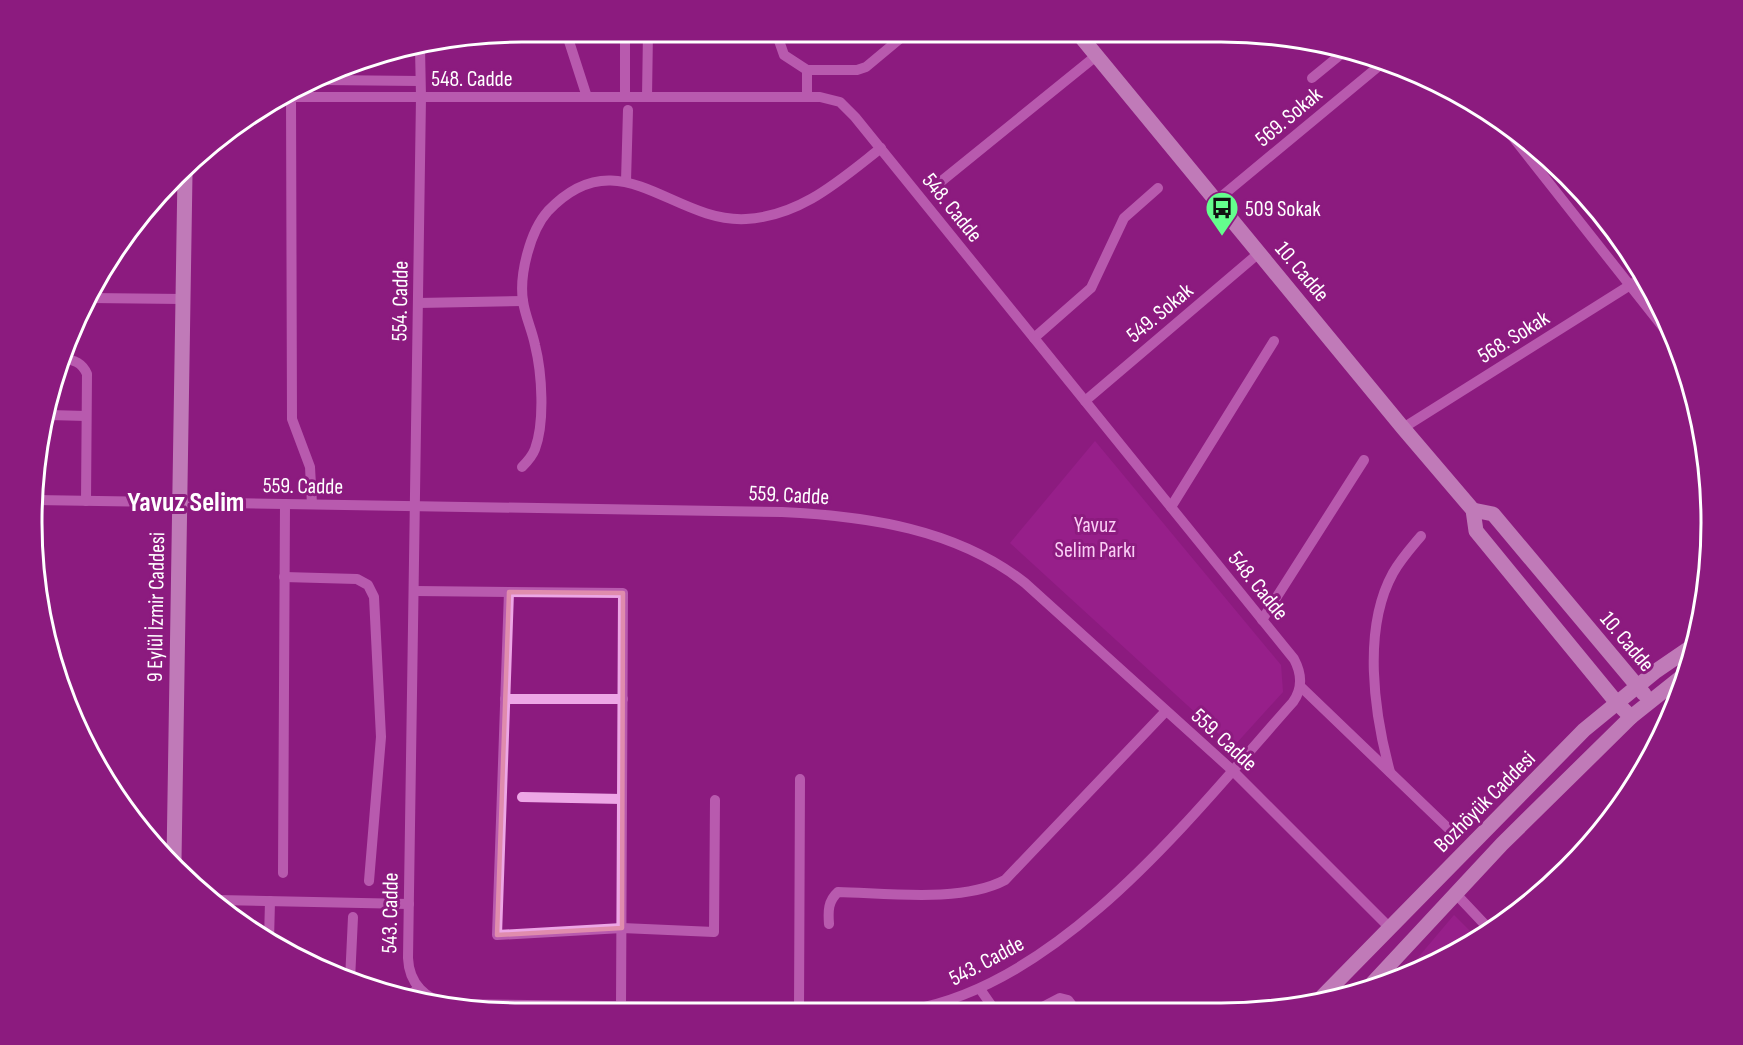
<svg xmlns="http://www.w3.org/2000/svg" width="1743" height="1045" viewBox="0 0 1743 1045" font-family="'Sofia Sans Condensed',sans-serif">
<rect width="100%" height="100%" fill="#8c1b7f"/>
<g fill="#a52498">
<polygon points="1095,441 1281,665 1283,692 1233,747 1010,543"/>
<polygon points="1454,915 1478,939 1466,948 1405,973"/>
</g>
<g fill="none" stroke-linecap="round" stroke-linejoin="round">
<g stroke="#eda7e6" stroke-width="10">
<polyline points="566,32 587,97"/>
<polyline points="776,32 784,55 807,70 857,70 866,67 908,32"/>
<polyline points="1312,78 1345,51"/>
<polyline points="322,80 420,81"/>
<path d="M290,97c177,0 354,0 530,0l20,5 15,15 439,542c8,15 9,29 -1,43 -98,110 -231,283 -384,308l-459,-6c-25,-4 -41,-21 -42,-46l13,-861 -1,-49"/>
<polyline points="291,97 292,419 310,467 312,504"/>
<polyline points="625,97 625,32"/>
<polyline points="647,97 648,32"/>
<polyline points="807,97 807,70"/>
<polyline points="1497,117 1677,345"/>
<polyline points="626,181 628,110"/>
<polyline points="933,188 1096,56"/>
<polyline points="1216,201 1385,61"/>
<polyline points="90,298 183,299"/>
<polyline points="418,303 523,301"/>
<polyline points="1034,338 1091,288 1124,218 1158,188"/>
<path d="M61,359c12,0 21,3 26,15l-1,127"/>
<polyline points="1085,401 1259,253"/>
<polyline points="49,415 86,416"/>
<polyline points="1403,428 1643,277"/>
<path d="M522,467c5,-5 10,-10 13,-18 10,-27 7,-76 0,-104 -3,-15 -10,-29 -12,-44 -4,-26 7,-70 25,-90 71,-75 124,12 198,8 55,-3 94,-39 135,-71"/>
<path d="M35,500l747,12c85,4 175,17 243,71l207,187 158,158"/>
<polyline points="1171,507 1274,341"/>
<polyline points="284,577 357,579 368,585 374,597 381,737 369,881"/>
<polyline points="415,591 623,593 621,1007"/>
<polyline points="509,592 497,935 622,928 714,932 715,800"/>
<polyline points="1262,620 1364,460"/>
<polyline points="1300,686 1450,830"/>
<polyline points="505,699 623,699"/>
<path d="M1390,772c-16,-59 -28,-143 3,-199 8,-14 18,-25 28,-37"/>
<polyline points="522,797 622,799"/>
<polyline points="283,873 285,504"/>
<polyline points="1456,894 1490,930"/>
<polyline points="217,900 409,904"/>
<path d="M829,924c-1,-13 -1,-23 9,-32 48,1 124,11 167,-12l161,-169"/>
<polyline points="269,940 270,901"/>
<polyline points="350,980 353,917"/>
<polyline points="980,989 996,1012"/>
<polyline points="409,996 419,988"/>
<polyline points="799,1010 800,779"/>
<polyline points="1033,1012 1060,998 1068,1000 1077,1012"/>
</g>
<g stroke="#ffeefc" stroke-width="15">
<polyline points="1077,32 1403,428 1473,510 1476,531 1617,703 1631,717"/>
<polyline points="1473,510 1493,514 1644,694"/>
<polyline points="174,860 185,174"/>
<polyline points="1367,989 1502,844 1631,717 1685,674"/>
<polyline points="1317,1002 1584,730 1656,671 1694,645"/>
</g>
</g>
<path d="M0 0H1743V1045H0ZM509,592l114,1 -1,335 -125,7z" fill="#8c1b7f" fill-opacity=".55" fill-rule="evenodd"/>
<path fill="none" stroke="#e08cad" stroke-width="4.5" stroke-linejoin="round" d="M509,592l114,1 -1,335 -125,7z"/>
<defs>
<g id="bus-pin" transform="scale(1.725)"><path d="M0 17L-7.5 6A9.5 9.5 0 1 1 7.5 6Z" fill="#64fe8d" stroke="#8c1b7f"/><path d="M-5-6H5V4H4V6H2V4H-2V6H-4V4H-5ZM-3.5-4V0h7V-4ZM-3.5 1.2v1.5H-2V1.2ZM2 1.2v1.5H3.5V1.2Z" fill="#111"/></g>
</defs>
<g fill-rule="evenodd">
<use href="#bus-pin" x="1222" y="208"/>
</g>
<g text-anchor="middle" stroke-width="6" stroke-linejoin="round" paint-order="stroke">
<g font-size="22" fill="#fff" stroke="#8c1b7f">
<text x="472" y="86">548. Cadde</text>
<text transform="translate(1288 116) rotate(-40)" y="8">569. Sokak</text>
<text transform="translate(953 207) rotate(51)" y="8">548. Cadde</text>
<text transform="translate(1303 271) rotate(50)" y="8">10. Cadde</text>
<text transform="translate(399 301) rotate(-89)" y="8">554. Cadde</text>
<text transform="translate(1159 312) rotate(-40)" y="8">549. Sokak</text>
<text transform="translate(1513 336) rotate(-32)" y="8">568. Sokak</text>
<text transform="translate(303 485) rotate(1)" y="8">559. Cadde</text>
<text transform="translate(789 494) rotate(3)" y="8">559. Cadde</text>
<text transform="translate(1259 585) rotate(51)" y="8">548. Cadde</text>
<text transform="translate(155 607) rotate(-89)" y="8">9 Eylül İzmir Caddesi</text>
<text transform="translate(1628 641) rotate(50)" y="8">10. Cadde</text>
<text transform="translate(1225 739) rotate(43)" y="8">559. Cadde</text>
<text transform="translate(1484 801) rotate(-45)" y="8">Bozhöyük Caddesi</text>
<text transform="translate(389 913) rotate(-89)" y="8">543. Cadde</text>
<text transform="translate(986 960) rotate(-28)" y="8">543. Cadde</text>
</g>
<g font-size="22" fill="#fff" stroke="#8c1b7f" text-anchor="start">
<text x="1245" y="216">509 Sokak</text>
</g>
<g font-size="22" fill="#facdf5" stroke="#8c1b7f">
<text x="1095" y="532">Yavuz<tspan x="1095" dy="25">Selim Parkı</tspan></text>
</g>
<g font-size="28" font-weight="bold" fill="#fff" stroke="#8c1b7f">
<text x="186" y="511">Yavuz Selim</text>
</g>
</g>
<path d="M0 0H1743V1045H0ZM522 42H1221A480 480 0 0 1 1701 522V523A480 480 0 0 1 1221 1003H522A480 480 0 0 1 42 523V522A480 480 0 0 1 522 42Z" fill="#8c1b7f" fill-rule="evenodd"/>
<path fill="none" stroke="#fff" stroke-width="3" d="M522 42H1221A480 480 0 0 1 1701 522V523A480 480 0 0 1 1221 1003H522A480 480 0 0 1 42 523V522A480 480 0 0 1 522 42Z"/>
</svg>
